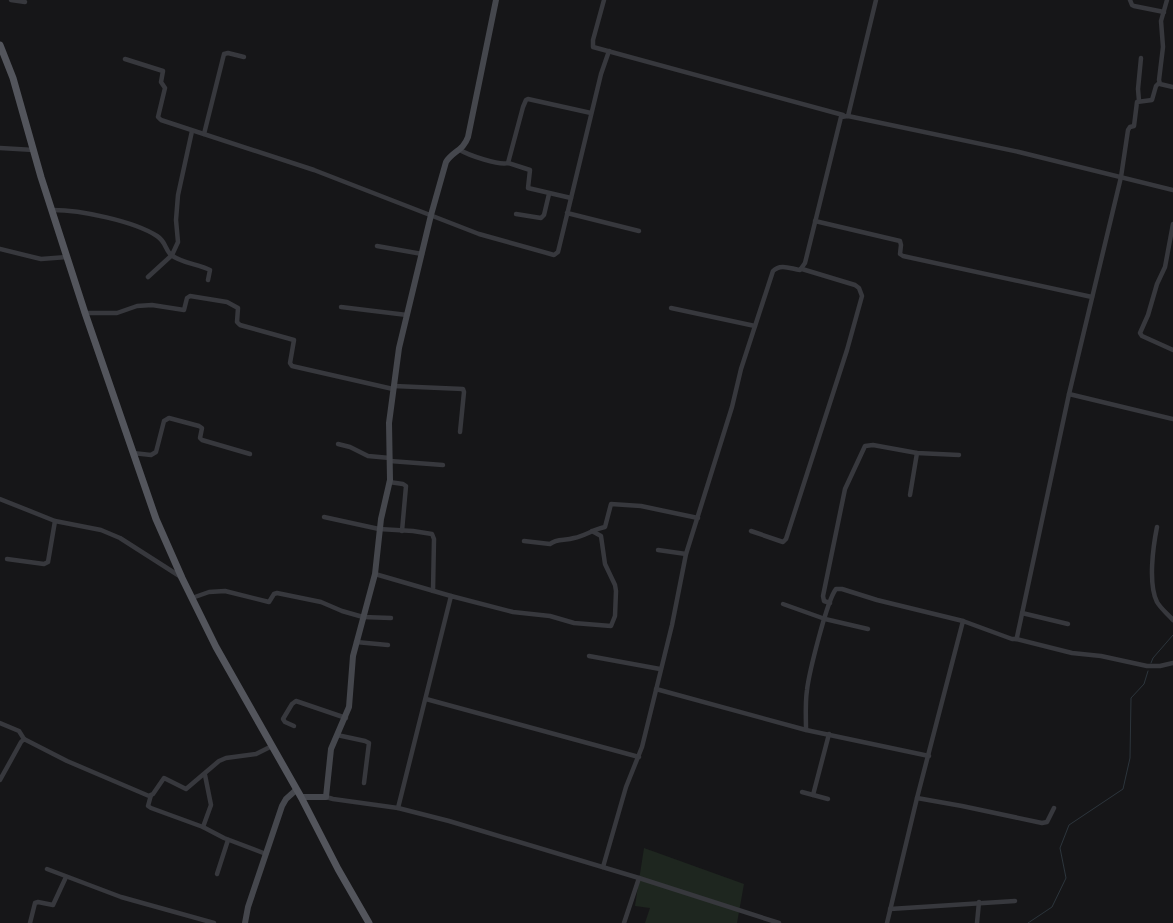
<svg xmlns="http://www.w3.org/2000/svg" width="1173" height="923" viewBox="0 0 1173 923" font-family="Montserrat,sans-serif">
<rect width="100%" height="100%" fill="#161618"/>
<polygon fill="#1e261f" points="644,848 744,884 737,923 645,923 650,908 635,906"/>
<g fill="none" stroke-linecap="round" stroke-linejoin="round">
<g stroke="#2c353c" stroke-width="1">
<polyline points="1151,663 1153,658 1173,635"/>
<polyline points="1028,923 1052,907 1066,878 1060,848 1069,825 1123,789 1130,758 1131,698 1144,684 1148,671"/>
</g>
<g stroke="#37383d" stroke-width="4.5">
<polyline points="11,0 25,2"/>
<polyline points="604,0 593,40 593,47 843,115"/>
<polyline points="1130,0 1132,5 1134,6 1164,12"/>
<polyline points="1167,0 1161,21 1163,47 1159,80 1160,84 1173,87"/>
<polyline points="125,59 163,71 161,82 165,88 158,117 161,120 314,170 479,234 554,255 558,252 601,74 609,51"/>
<polyline points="1139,101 1138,89 1141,58"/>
<polyline points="848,116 876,0"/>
<polyline points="204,134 224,54 228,53 244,57"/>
<polyline points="0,148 34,150"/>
<path d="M460,150c8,5 40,16 48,13l15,-56 3,-7 2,-1 63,14"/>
<polyline points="508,163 530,170 528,188 571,198"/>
<path d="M53,210c27,0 81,11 104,26 8,5 8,12 13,18 10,9 28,10 40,16l-2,10"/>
<polyline points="567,213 639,231"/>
<polyline points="516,214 541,218 544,215 549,194"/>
<polyline points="815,221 900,241 901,245 900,254 903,256 1092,297"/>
<polyline points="1173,224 1165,267 1157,284 1148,315 1140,333 1142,336 1173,350"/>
<polyline points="377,246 422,254"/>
<polyline points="0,249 41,259 67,257"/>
<polyline points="148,277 172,255 178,242 176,220 178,195 192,131"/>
<polyline points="341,307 407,315"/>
<polyline points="671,308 755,326"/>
<polyline points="85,313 117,313 137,306 152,305 184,310 187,298 190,296 227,302 238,308 237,322 240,325 294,340 290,363 292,366 393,389"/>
<polyline points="394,386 463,389 464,392 460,432"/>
<polyline points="1069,394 1173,419"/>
<polyline points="338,444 350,447 368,456 390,458"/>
<polyline points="133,453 151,455 156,452 164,421 169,418 199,426 202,428 200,438 202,440 250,454"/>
<polyline points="390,461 443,465"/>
<polyline points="389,482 403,484 406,486 402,531"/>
<polyline points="910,495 917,453"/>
<polyline points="0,499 55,521"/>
<polyline points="324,517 379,529 413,531 432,534 434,539 433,591"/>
<path d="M1157,527c-4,20 -9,57 0,75 4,7 11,12 16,18"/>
<polyline points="751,531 780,541 783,542 786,539 847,350 862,296 859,288 855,285 802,269"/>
<path d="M524,541l26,3c7,-6 15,-3 24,-6 11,-2 20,-9 31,-11l6,-23 30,2 57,12"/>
<polyline points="658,550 686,554"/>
<polyline points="7,559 44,564 48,562 55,521 101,530 120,538 181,577"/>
<polyline points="375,574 451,596"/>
<polyline points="192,598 209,592 225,591 269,602 274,594 277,593 321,602 342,611 363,617 391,618"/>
<polyline points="830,603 824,601 823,596 845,489 865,446 873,445 917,453 959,455"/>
<polyline points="783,604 825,619 868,629"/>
<polyline points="1022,613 1068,624"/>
<polyline points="1016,639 1072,653 1101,656 1147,666 1160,666 1173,663"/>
<polyline points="356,642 388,645"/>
<polyline points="589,656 660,669"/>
<polyline points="656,689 806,730 929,756"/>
<polyline points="426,699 639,757"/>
<polyline points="0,723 19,731 24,739"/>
<polyline points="294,726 285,722 283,719 292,704 296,701 346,718"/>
<path d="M806,730c0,-13 -1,-27 1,-40 2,-17 20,-90 29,-101h6l35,11 86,21"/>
<polyline points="337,735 365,741 369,743 364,783"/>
<polyline points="0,780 21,742 24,739 67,761 149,796 153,794 164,778 186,789 219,761 226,758 256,754 272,746"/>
<polyline points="802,792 828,799"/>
<polyline points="151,795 148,806 151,808 203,827 224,838 266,854"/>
<polyline points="813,795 829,734"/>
<polyline points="326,797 333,799 398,808 449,821 639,878 779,923"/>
<polyline points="917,798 962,806 1042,823 1047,822 1054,808"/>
<polyline points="398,808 451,596 513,612 550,616 574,623 611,626 615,616 616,591 615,585 605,564 601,536 592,531"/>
<polyline points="203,827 211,805 205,775"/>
<path d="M603,867l23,-80 16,-40 30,-122 14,-71 46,-147 9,-38 32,-98c8,-8 18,-2 27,-1l5,-7 36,-146 7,-1 171,36 154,38"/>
<polyline points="47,869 121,897 214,923"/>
<polyline points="217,874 228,840"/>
<polyline points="890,909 1015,901"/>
<polyline points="30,923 35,903 38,902 53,905 66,877"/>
<polyline points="624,923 639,878"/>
<polyline points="887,923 917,798 963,621 1012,639 1016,639 1017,637 1069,394 1121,177 1128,130 1130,127 1134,126 1137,102 1152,100 1156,86 1159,83"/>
<polyline points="977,923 979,902"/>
</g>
<g stroke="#45474d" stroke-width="6">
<path d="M301,797h25l5,-48 18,-42 4,-51 22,-82 6,-55 9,-39 -1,-57 10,-75 32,-133 15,-53c7,-11 17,-11 22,-25l28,-137"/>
<polyline points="245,923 248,907 282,806 286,799 296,790"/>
</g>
<polyline stroke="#53555c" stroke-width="7" points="0,45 13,78 41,177 85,313 156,519 182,578 216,647 301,797 338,869 369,923"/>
</g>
</svg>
